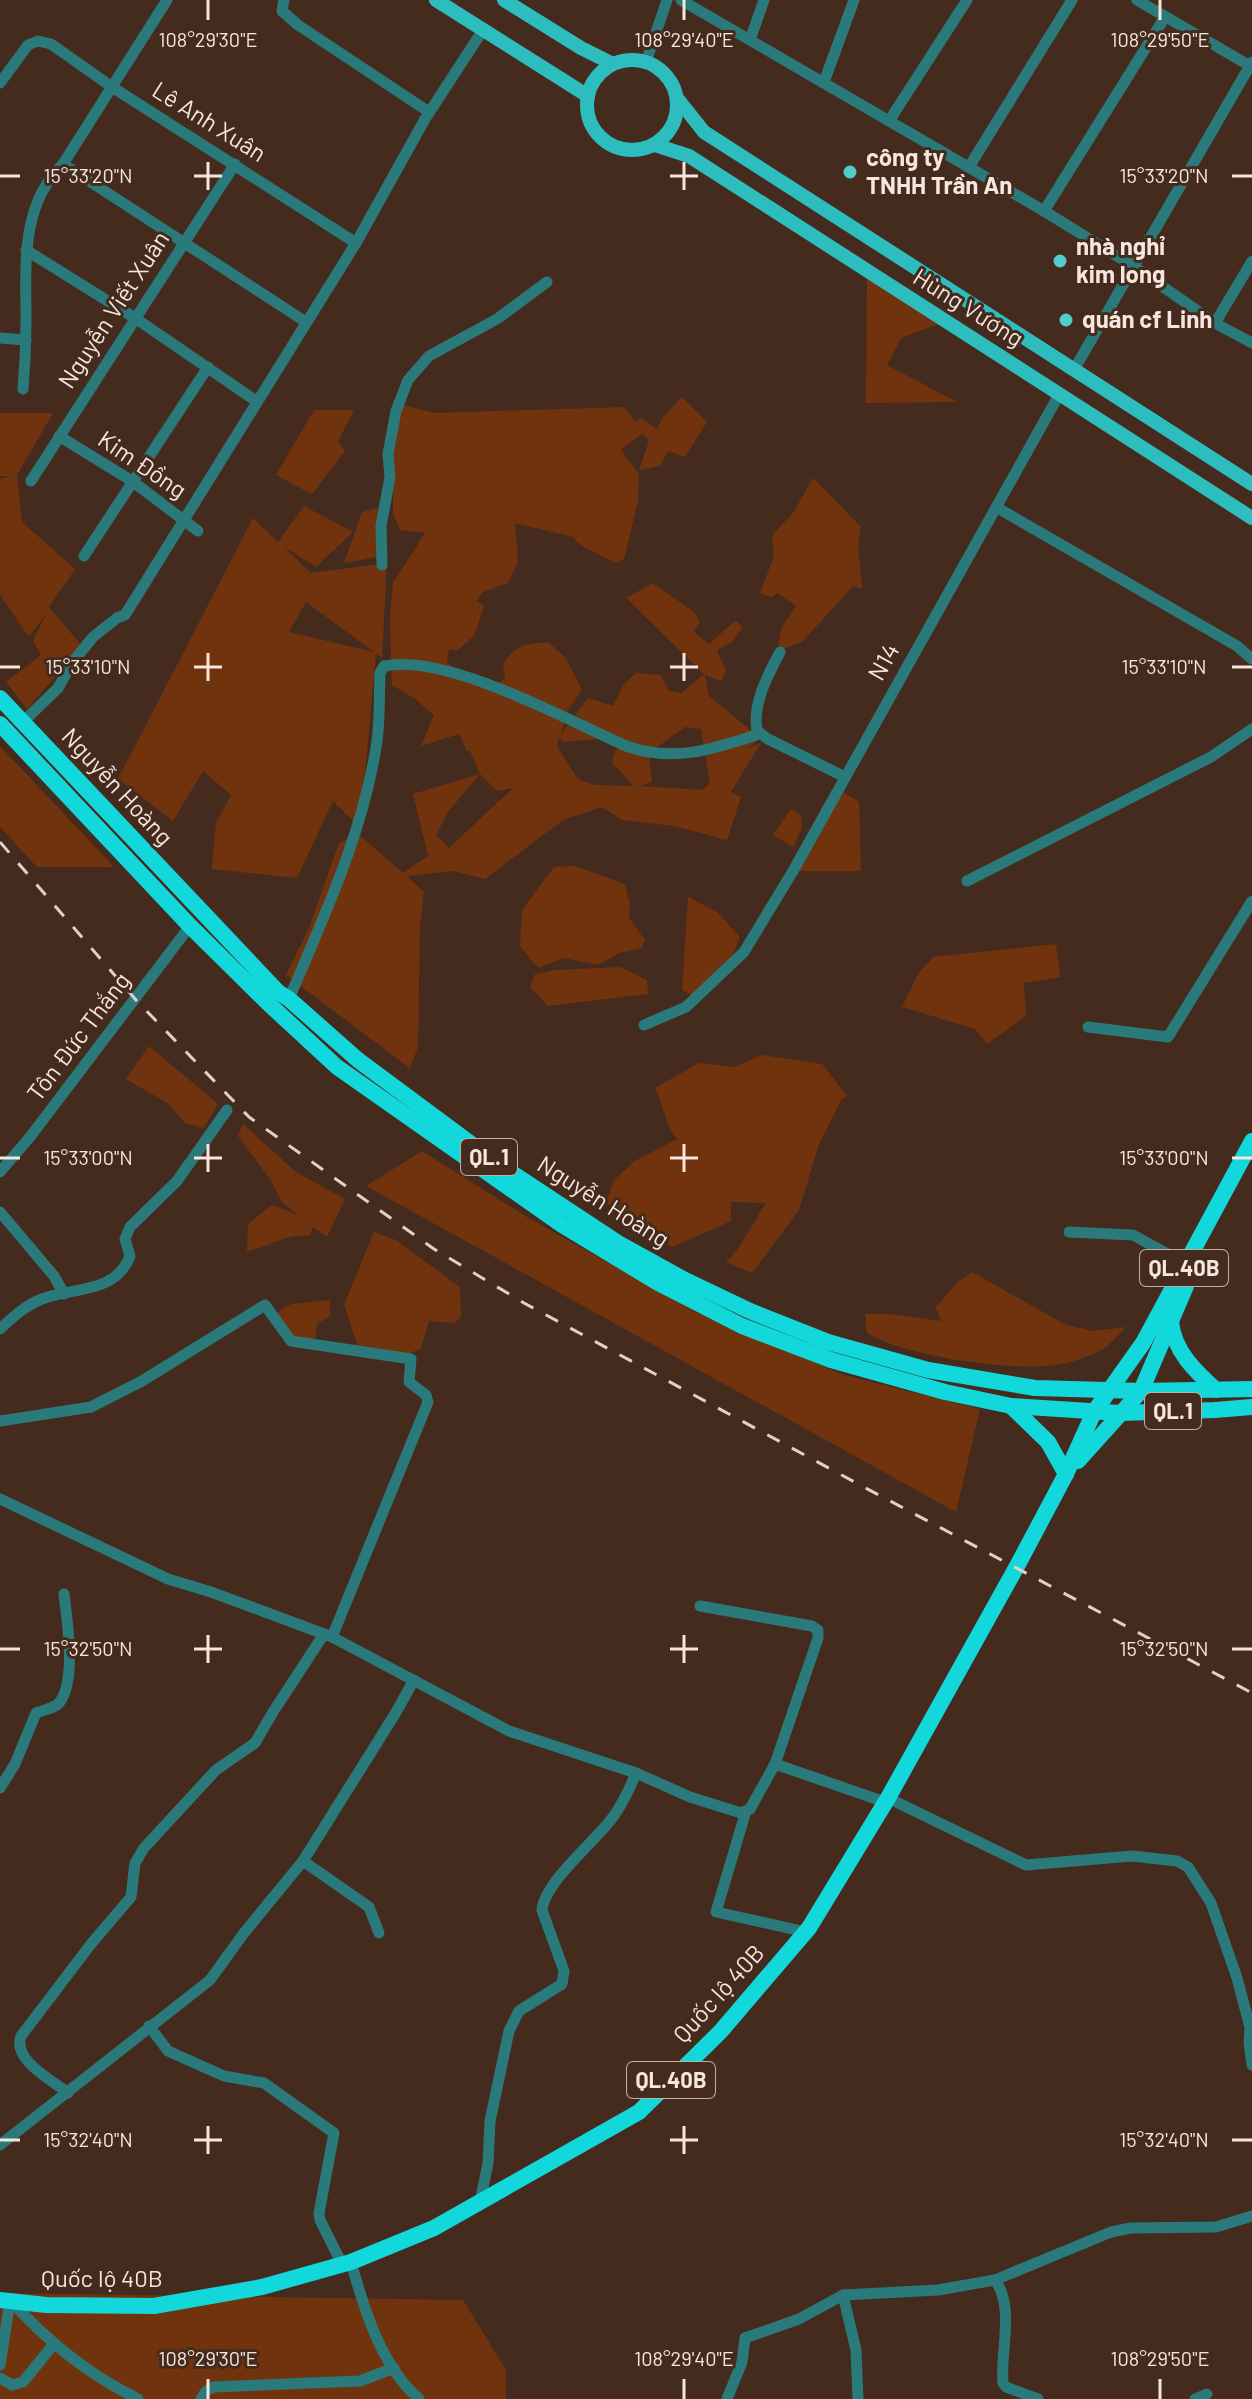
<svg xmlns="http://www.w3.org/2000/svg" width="1252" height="2399" viewBox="0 0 1252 2399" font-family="Barlow,sans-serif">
<rect width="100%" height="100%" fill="#442b1e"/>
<g fill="#71330d" fill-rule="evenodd">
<polygon points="867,275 941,323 901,338 887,365 957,402 866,403"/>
<path d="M682,397l25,25 -22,35 -17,-6 -8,15 -21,4 10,-29 -6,-8 -22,17 18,24 -1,27 -14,58 -8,4 -34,-17 -9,-9 -58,-14 3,38 -10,22 -25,9 -7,9 8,5 -10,30 -17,15 -8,-2 -2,14 40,26 18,-10 -2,-15c12,-18 25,-22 46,-21l16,14 17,33 -14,20 -7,24 27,-36 25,8 10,-21 13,-12 25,2 8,16 12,2 23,-19 -78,-76 27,-15 41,29 6,10 -6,10 15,12 27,-24 7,7 -11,15 -15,8 9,21 -5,10 -16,-6 4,21 51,42 -13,11 14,-6 -30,49 10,5 -14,43 -53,-14 -52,-6 -20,-13 -39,13 -78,59 -33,-8 -45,5 17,16 -4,32 -2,123 -8,21 -124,-93 23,-47 30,-85 19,-9 45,39 25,-17 -15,-62 67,-20 -10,-23h-3l-8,-17 -38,12 13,-31 -20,-17 -22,-13 -2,-68 3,-34 32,-50 -25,-3 -7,-16v-112l41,11 191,-6 10,14 6,-3 16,11 6,-12zM685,727l16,2 9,54 -8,7 -63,-4 13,-4 -3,-29zM559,738l4,4 34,-3 24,7 -6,5 -3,12 22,23 -40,-1 -16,-6 -21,-33zM480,774l17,17 16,-3 -64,60 -13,-13 12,-23z"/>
<polygon points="314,410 354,410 338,441 345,451 312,494 276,475"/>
<polygon points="0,413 53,413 17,475 22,522 75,569 49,607 82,646 27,709 6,682 41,655 33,641 46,614 29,637 0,595 0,479 11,476 0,476"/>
<polygon points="813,478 861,527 858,544 862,589 853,586 802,642 778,651 781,629 796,606 777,593 772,597 760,593 774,556 772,540 774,533 793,513"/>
<path d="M304,506l49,26 -37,35 -33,-21 28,27 76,-10 -5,95 -6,-4 -16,174 -27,-27 -36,77 -85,-9 4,-46 15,-28 -28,-24 -30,50 -55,-42 135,-261 25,24zM306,602l68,50 -85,-20z"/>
<polygon points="380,508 387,555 344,563 362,512"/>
<polygon points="0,746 114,867 37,867 0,827"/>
<polygon points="843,792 859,802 861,871 793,871"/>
<polygon points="791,809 801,815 802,828 793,847 773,835"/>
<polygon points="575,866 625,884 630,904 629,918 645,940 642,948 619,953 598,965 564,958 538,968 520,946 522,910 554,867"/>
<polygon points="688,897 717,912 740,937 727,967 700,1000 682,990"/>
<polygon points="1056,944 1060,977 1024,983 1026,1016 987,1044 975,1029 902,1007 918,974 933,957"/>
<polygon points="620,967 647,980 648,994 548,1006 530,987 535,974 556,970"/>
<polygon points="149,1046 218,1104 204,1128 185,1123 167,1103 126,1079"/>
<path d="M762,1055l60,9 25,32 -6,4 -22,44 -20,66 -47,63 -26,-11 11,-12 29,-47 -35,-1v19l-59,26 -66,-44 8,-23 21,-19 42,-22c-12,-14 -13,-34 -22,-51l44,-25 35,4z"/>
<path d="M243,1124l53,48 49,27 -18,38 -14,-10 -3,9c-25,-3 -39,11 -63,15l1,-27 24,-19 26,10 -16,-13 -12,-23 -32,-43z"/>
<polygon points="422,1151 527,1217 690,1309 844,1375 980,1409 956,1512 366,1186"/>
<polygon points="374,1232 396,1240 460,1287 461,1318 453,1323 429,1321 421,1348 411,1353 370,1354 357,1344 344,1305"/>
<path d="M972,1272l92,52 28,7 34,-4c-9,8 -18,21 -28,25 -12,5 -29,12 -42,13 -43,7 -153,-9 -189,-32l-2,-19h25l52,7 -7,-13 23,-26z"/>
<polygon points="330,1300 330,1316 317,1324 315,1339 296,1343 278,1320 278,1312 291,1304"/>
<polygon points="0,2293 463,2300 506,2370 506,2399 0,2399"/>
</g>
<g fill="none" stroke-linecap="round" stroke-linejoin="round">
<g stroke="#2b7a7b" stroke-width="11">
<polyline points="284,0 282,11 298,25 429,112"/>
<polyline points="681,0 1044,211 1133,266 1215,323 1252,343"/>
<polyline points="1137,0 1252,67"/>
<polyline points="750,40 764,0"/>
<polyline points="646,62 667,0"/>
<polyline points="824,82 854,0"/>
<polyline points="0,83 28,45 38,41 51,44 112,87 356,243"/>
<polyline points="889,121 967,0"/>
<polyline points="63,164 306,322"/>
<polyline points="969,167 1072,0"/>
<polyline points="1044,211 1165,17"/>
<polyline points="26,250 135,318 256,401"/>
<polyline points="1215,323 1252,261"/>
<polyline points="0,338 26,340"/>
<polyline points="1075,368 1252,62"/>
<path d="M23,389c2,-23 3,-45 3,-68 0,-55 -6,-116 37,-157l104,-164"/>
<polyline points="59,436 132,481 198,531"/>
<polyline points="31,481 235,164"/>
<polyline points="996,507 1237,646 1252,659"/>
<polyline points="84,556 208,367"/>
<polyline points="382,565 381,526 390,477 388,454 396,411 408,380 429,356 497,319 547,282"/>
<path d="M780,652c-12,23 -28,52 -23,79l11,8 77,38"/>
<polyline points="23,722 58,688 72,663 93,637 117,618 125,615 356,243 425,119 483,30"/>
<polyline points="967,881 1211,757 1252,729"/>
<path d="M289,999c35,-83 75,-168 88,-258 3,-22 2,-45 3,-68l4,-7c63,-13 183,54 242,80 47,17 88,3 133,-12"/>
<polyline points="644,1025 686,1007 744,952 793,871 1060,393"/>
<polyline points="1088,1027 1168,1037 1252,901"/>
<polyline points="0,1172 30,1137 190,926"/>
<polyline points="0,1212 54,1276 64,1294"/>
<polyline points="1069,1232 1133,1235 1186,1264"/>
<path d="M0,1329c13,-12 26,-24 42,-30 30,-12 74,-5 88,-43l-5,-17 5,-12 47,-46 50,-71"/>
<polyline points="0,1421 91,1407 142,1381 265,1305 291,1341 411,1359 409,1382 426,1395 428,1402 332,1637"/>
<polyline points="0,1499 168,1579 211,1592 332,1637 509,1731 636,1773 690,1797 741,1813 750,1809 775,1764 885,1802"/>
<polyline points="700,1606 812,1626 818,1630 818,1638 775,1764"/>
<path d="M0,1788l15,-24 21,-51c8,-3 17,-4 23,-10 18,-22 8,-83 5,-109"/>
<polyline points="888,1798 1026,1865 1132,1856 1177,1861 1188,1867 1211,1903 1237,1978 1250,2027 1249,2043 1252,2065"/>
<polyline points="746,1811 716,1912 806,1932"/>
<polyline points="303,1861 369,1907 379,1933"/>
<polyline points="149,2026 168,2051 224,2076 264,2083 334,2133 319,2213 320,2220 342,2264"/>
<path d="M68,2093c-16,-13 -56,-33 -47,-57l70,-92 40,-47 4,-34 9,-15 72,-78 39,-27 18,-31 51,-78"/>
<polyline points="0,2145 210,1980 244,1933 303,1861 395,1714 414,1680"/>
<path d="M480,2202l8,-39 2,-42 19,-90 10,-20 43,-27 2,-13 -22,-61c3,-29 53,-68 71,-93 10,-14 17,-29 23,-44"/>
<path d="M351,2262c13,47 30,104 68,137"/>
<path d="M995,2280c20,28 5,71 8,103l3,4 32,12"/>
<polyline points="843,2295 856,2350 858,2399"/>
<path d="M11,2301c37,41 78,74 127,98"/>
<polyline points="0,2365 10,2301"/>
<polyline points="0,2378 12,2385 23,2382 53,2345"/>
<polyline points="201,2399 206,2391 213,2387 360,2381 394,2368"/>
<polyline points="727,2399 742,2362 745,2338 799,2319 843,2295 938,2290 995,2280 1111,2232 1131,2228 1216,2227 1252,2216"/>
<polyline points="1195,2399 1207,2394"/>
</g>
<g stroke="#2ebdbf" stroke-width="14">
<polyline points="436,0 588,96"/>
<polyline points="504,0 581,48 613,64"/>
<circle cx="632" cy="105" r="45"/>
<polyline points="677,98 704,132 1252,484"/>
<polyline points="655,145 689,156 1252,518"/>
</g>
<g stroke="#12d8db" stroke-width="16">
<polyline points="0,698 278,992 289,999 358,1060 494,1161 618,1243 685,1280 750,1311 828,1342 928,1370 1035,1388 1141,1391 1252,1389"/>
<polyline points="0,724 190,926 270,1005 337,1067 562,1225 658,1283 742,1326 831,1360 945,1392 1011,1406 1120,1413 1215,1410 1252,1407"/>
<path d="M1171,1322c3,29 24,49 45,68"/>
<polyline points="1011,1406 1048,1442 1066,1474"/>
<polyline points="1078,1461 1141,1391 1186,1286"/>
<polyline points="0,2300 46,2305 154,2306 262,2287 351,2262 434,2228 639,2112 721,2031 809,1928 888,1798 1016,1568 1066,1474 1094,1412 1143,1343 1252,1141"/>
</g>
<polyline stroke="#e2d0c8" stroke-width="3" stroke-dasharray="14 14" stroke-linecap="butt" points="0,842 136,1000 249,1117 434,1249 524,1303 860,1485 1252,1693"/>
</g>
<path fill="none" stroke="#f6e6de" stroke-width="3" d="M208,0v20M684,0v20M1160,0v20M208,162v28M684,162v28M0,176h20M194,176h28M670,176h28M1232,176h20M208,653v28M684,653v28M0,667h20M194,667h28M670,667h28M1232,667h20M208,1144v28M684,1144v28M0,1158h20M194,1158h28M670,1158h28M1232,1158h20M208,1635v28M684,1635v28M0,1649h20M194,1649h28M670,1649h28M1232,1649h20M208,2126v28M684,2126v28M0,2140h20M194,2140h28M670,2140h28M1232,2140h20M208,2379v20M684,2379v20M1160,2379v20"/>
<g fill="#52cdce" stroke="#442b1e" stroke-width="3">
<circle cx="850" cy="172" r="8"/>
<circle cx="1060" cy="261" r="8"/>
<circle cx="1066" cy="320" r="8"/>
</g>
<g text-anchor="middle" stroke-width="6" stroke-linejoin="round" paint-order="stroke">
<g fill="#442b1e" stroke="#c1aea4" stroke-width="2">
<rect x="461" y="1139" width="56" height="36" rx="6"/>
<rect x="1140" y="1250" width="88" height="36" rx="6"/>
<rect x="1145" y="1393" width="56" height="36" rx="6"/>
<rect x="627" y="2062" width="88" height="36" rx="6"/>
</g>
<g font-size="22" font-weight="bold" fill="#f6e6de">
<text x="489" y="1165">QL.1</text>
<text x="1184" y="1276">QL.40B</text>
<text x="1173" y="1419">QL.1</text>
<text x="671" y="2088">QL.40B</text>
</g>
<g font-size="24" fill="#f6e6de" stroke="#442b1e">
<text transform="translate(209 122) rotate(32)" y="8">Lê Anh Xuân</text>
<text transform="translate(968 308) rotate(32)" y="8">Hùng Vương</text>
<text transform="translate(114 310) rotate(-57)" y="8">Nguyễn Viết Xuân</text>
<text transform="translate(142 465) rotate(34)" y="8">Kim Đồng</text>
<text transform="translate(884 662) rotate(-61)" y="8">N14</text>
<text transform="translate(117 787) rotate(47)" y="8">Nguyễn Hoàng</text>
<text transform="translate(79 1037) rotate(-53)" y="8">Tôn Đức Thắng</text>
<text transform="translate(603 1202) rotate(32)" y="8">Nguyễn Hoàng</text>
<text transform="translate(719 1994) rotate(-48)" y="8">Quốc lộ 40B</text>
<text x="102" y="2287">Quốc lộ 40B</text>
</g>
<g font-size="24" font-weight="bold" fill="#f6e6de" stroke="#442b1e" text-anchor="start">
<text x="866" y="166">công ty<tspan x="866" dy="28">TNHH Trần An</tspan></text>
<text x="1076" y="255">nhà nghỉ<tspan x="1076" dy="28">kim long</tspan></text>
<text x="1082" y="328">quán cf Linh</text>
</g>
</g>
<g font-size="20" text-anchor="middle" fill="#f6e6de" stroke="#442b1e" stroke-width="6" stroke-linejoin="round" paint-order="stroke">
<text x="208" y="47">108°29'30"E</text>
<text x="684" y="47">108°29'40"E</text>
<text x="1160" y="47">108°29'50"E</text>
<text x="88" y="183">15°33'20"N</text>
<text x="1164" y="183">15°33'20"N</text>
<text x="88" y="674">15°33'10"N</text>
<text x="1164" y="674">15°33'10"N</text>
<text x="88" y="1165">15°33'00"N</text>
<text x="1164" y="1165">15°33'00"N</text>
<text x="88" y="1656">15°32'50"N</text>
<text x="1164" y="1656">15°32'50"N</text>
<text x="88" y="2147">15°32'40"N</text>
<text x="1164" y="2147">15°32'40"N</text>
<text x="208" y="2366">108°29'30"E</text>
<text x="684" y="2366">108°29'40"E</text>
<text x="1160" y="2366">108°29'50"E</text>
</g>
</svg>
